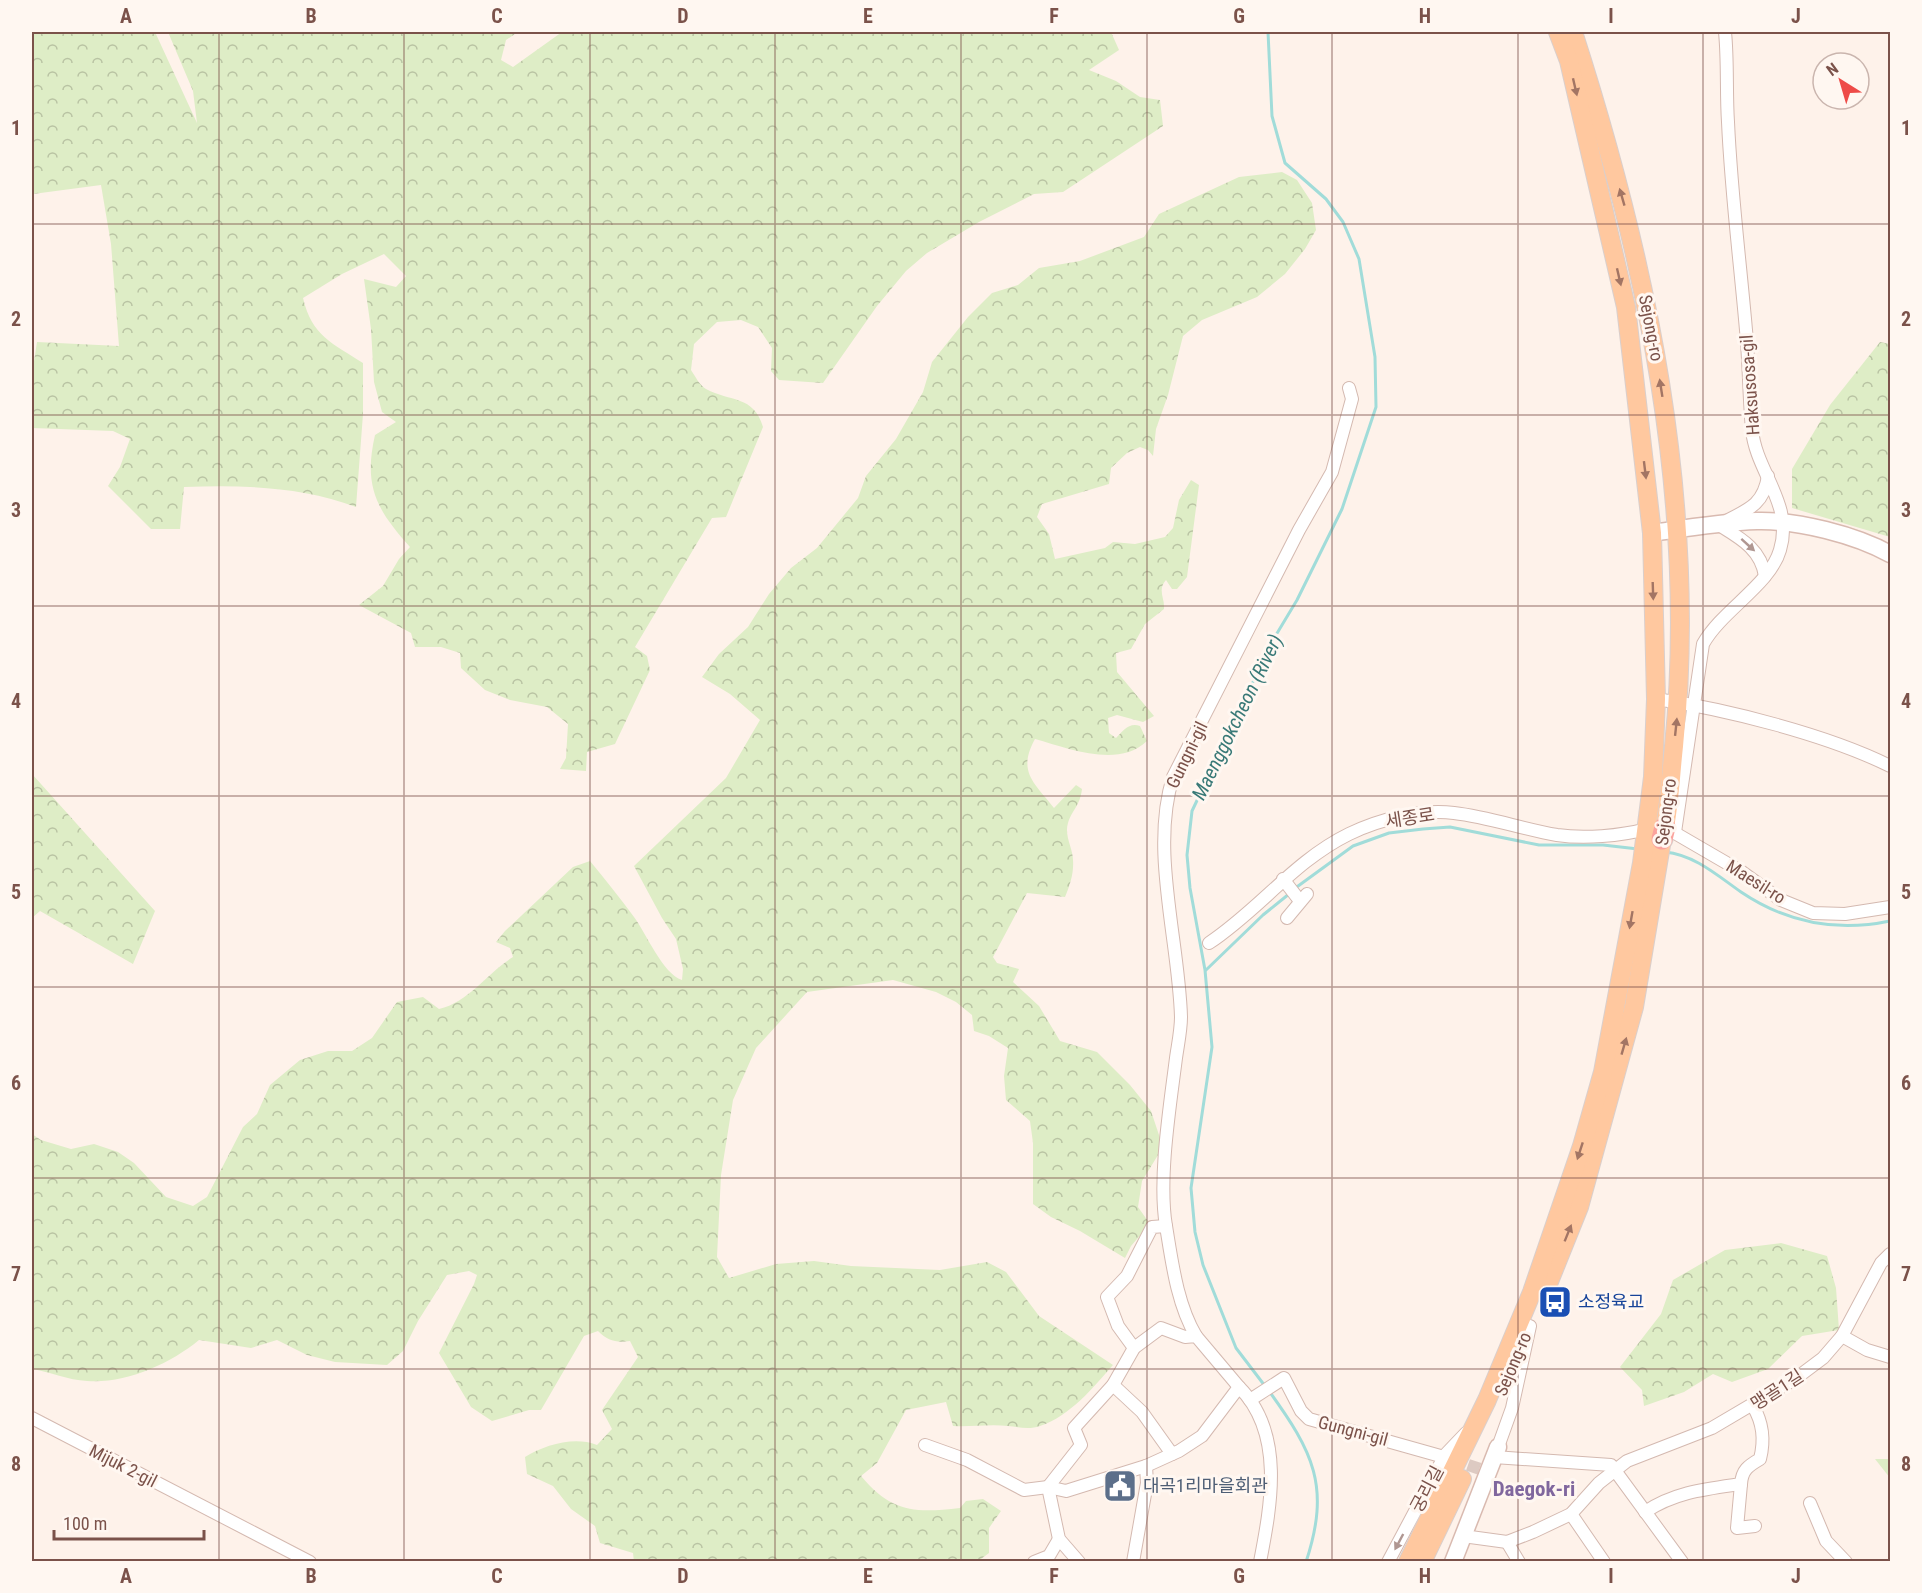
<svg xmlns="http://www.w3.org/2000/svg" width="1922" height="1593" viewBox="0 0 1922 1593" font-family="'Roboto Condensed','Noto Sans KR',sans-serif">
<defs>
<pattern id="forest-crowns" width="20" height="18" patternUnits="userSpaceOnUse" patternTransform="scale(1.5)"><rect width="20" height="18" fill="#deedc6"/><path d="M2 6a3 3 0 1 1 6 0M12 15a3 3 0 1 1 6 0" fill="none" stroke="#b9c3a3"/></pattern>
</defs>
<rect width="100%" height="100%" fill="#fef2ea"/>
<g fill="url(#forest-crowns)">
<path d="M32,32h123l42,91 -4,-32 -25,-59h350l-12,8 -5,20 12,7 49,-35h549l8,18 -30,20 27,11 24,16 20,3 3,26 -100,66 -29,2 -55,28 -52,31 -21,18 -29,35 -54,77 -44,-3 -8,-9 1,-23 -14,-21 -17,-7 -24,2 -23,22 -3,26c4,6 9,16 15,19 24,13 48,6 57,38l-37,90 -14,1 -77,129 12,9 3,14 -35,74 -28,8 -1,19 -26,-2 6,-11 2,-34 -21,-17 -37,-7 -25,-10 -24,-22 -1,-15 -19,-6h-26l-4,-14 -52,-28 24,-19 16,-27 11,-12c-33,-37 -47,-60 -35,-112l21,-13 -14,-10 -8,-30 -3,-53 -7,-50 32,8 10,-11 -22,-22 -42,20 -39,24c9,38 29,45 60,65v51l-7,93c-55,-21 -114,-22 -172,-20l-4,42h-29l-43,-43 12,-19 10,-28 -17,-8 -81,-3v-54l5,-32 82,4 -8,-102 -10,-59 -68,9z"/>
<path d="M1282,172l15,8 15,23 4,27 -11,19 -20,25 -28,23 -55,23 -19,16 -15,59 -12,34 -3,27 -5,-6 -8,-3 -13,6 -16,15 -2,16 -67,20 -5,13 12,17 6,25 50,-11 8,-6 22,2 30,-7 8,-9 6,-28 12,-20 8,5 -12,92 -10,12h-5l-6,-9c-9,10 -1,18 -2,29l-19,15 -14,25 -15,4 1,19 37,44 -11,6 -26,-7 -9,3 1,15 7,5c7,-7 13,-16 24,-12l7,15c-29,28 -79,7 -112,-2 -18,33 -1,43 19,69l22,-23 6,4c-2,17 -10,21 -14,34 -4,13 5,25 5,37 1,13 -3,25 -8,37l-38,-4 -34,64 4,6 22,6 -6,13 26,24 21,35 37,11 33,33 21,26 12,36 -21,34 -4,26 12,17 -19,22 -6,12 -45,-27 -29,-14 -18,-13v-61l-3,-22 -24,-21 -2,-24 4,-28 -19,-12 -15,-5 -2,-16 -16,-13 -20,-10 -43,-12 -86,12 -51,56 -23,52 -12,75 -4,82 12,21 47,-14 38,-3 37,5 89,4 47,-8 19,10 33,44 74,49c-20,23 -43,51 -73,61 -11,4 -21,1 -32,0 -18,-2 -37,1 -55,0l-7,-24 -40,8 -29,53 -16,13c31,37 54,37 99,32l6,-7 17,-2 18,12 -12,17v25l-12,9h-343l-1,-9 -33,-10 -5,-17 -24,-17 -18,-23 -26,-12 -2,-17c20,-12 49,-21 72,-12l15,-16 -10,-19 36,-53 -8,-16c-14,2 -22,0 -32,-10l-14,5 -43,74h-12l-37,11 -21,-14 -32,-54 35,-69 3,-9 -8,-4 -22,4 -29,46 -15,30 -16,14 -52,-3 -28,-7 -30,-15 -26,8 -52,-8c-29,24 -74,44 -112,41 -19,-1 -37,-9 -55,-12v-235l9,6 30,9 23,-5 24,8 16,11 32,34 27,9 14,-9 36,-70 14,-13 13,-29 30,-25 28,-9h24l20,-13 25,-36 26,-5 16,12c30,-7 48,-36 74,-52l-3,-9 -14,-6 9,-11 68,-64 17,-6c15,18 30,37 44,56 12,16 29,57 48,63l1,-11 -7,-30 -14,-21 -28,-52 92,-88 34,-58 -30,-26 -28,-17 17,-23 29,-27 21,-33 22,-26 26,-20 41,-50 8,-22 30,-37 27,-47 9,-30 36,-45 24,-24 26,-8 21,-17 41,-7 64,-24 15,-23 80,-37z"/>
<polygon points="1880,342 1890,344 1890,537 1792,508 1792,469 1830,405"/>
<polygon points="32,774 155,911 133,964 40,911 32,918"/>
<polygon points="1781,1243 1827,1256 1836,1288 1839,1330 1802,1336 1768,1369 1732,1382 1713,1374 1684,1392 1644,1406 1642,1390 1620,1367 1661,1314 1673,1280 1725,1250"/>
<polygon points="1875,1459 1890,1459 1890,1478"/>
</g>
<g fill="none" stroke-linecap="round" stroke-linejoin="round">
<g stroke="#a1dcd9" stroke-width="3">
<path d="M1665,852c30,3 53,24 76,40 46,31 97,40 149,29"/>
<polyline points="1294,889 1353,846 1389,833 1423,829 1450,827 1539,845 1603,845 1638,849"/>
<polyline points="1206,970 1263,915 1289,894"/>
<polyline points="1265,1386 1236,1348 1203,1265 1195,1232 1191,1188 1212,1047 1205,970 1190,888 1187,855 1192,811 1273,640 1297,600 1342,509 1376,407 1375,357 1359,259 1343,222 1326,199 1285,163 1272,116 1268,32"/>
<path d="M1269,1391c44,61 62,95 37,171"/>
</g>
<polyline stroke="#ddcac2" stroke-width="12" stroke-dasharray="12 6" stroke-linecap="butt" points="1451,1459 1489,1472"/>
<g stroke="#d4b9b0" stroke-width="14">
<g id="street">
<path d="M1728,520c22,-11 36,-17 40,-44"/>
<path d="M1719,525c21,13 42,24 46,51"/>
<path d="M1656,699c70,10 172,36 234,67"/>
<polyline points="1668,829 1742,872 1781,900 1813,913 1845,914 1890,907"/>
<path d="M1675,832l28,-188c19,-34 67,-59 77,-94 14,-46 -24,-78 -28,-120 -3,-34 -3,-67 -6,-100 -6,-69 -15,-139 -18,-208 -2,-30 0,-60 -3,-90"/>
<polyline points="1283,879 1300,901"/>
<polyline points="1287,918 1307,894"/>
<path d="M1209,943c50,-33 85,-82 140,-109 31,-15 71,-25 105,-21 35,4 68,16 103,22 27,4 63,1 90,-6"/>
<path d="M1166,1226c-8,-47 4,-120 10,-168 2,-14 5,-28 5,-41 -2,-76 -31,-167 -8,-240l126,-247 33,-58 20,-73 -3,-11"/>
<polyline points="1842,1336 1867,1350 1890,1357"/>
<path d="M1134,1348l-16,-22 -11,-29 20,-21 25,-49 14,-1c6,36 11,78 30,110"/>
<polyline points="1113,1385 1142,1412 1172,1454"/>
<polyline points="1250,1400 1284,1378 1301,1411 1309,1419 1444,1457"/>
<polyline points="32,1418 310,1562"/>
<path d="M925,1445l42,15 57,30 24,-3 18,4 80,-25 33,-15 23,-15 37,-49c46,46 32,118 21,175"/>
<polyline points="1498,1447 1512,1408 1530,1326"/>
<polyline points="1494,1457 1611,1465 1682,1562"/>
<polyline points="1741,1484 1737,1528 1755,1526"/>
<polyline points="1810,1503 1826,1541 1846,1562"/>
<path d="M1645,1512c30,-20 61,-23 96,-28 1,-14 7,-18 19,-25 5,-20 3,-36 -7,-53"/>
<polyline points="1571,1514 1604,1562"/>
<polyline points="1463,1536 1507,1542 1533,1532 1571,1514 1599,1483 1627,1461 1712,1428 1795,1379 1823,1358 1842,1336 1881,1263 1890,1254"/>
<polyline points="1507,1542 1519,1562"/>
<polyline points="1034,1562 1049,1556 1059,1539"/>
<polyline points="1079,1562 1059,1539 1048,1487 1081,1445 1074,1428 1113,1385 1134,1348 1161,1328 1185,1337 1196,1336 1239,1387"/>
<polyline points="1133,1562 1147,1483 1146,1466"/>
<polyline points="1388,1562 1445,1455 1466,1433"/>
</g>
</g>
<g stroke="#d9bab0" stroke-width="19">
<g id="secondary">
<path d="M1652,533c34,-5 70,-11 105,-12 40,-1 99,14 133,33"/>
<polyline points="1453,1562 1498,1447"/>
</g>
</g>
<g stroke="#dacfcc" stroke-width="20">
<g id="primary">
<path d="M1573,32c74,230 125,471 101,714 -3,27 -4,54 -9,81"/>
<polyline points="1546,1289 1579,1207 1634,1007 1662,839"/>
<polyline points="1408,1562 1487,1400 1532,1292 1582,1146 1603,1072 1642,863 1653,777 1656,699 1652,533 1626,307 1569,61 1558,32"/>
<polyline points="1422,1562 1462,1479"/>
</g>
</g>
<g stroke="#dacfcc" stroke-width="23">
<polyline id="highway" points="1662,839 1665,827"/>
</g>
<use href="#street" stroke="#fff" stroke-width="12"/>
<use href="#secondary" stroke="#fff" stroke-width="16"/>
<use href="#primary" stroke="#ffc89f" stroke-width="18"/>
<use href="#highway" stroke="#fba39d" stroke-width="21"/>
</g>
<defs><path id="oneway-solid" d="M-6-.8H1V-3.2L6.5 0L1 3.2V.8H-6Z" transform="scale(1.5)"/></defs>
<g fill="#a37564">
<use href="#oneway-solid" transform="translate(1575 87) rotate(77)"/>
<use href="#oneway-solid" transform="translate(1622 197) rotate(-106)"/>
<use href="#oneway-solid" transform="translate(1619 277) rotate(77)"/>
<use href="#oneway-solid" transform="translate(1661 388) rotate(-99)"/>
<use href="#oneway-solid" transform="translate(1645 470) rotate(83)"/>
<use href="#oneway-solid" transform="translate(1653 591) rotate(88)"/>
<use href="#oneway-solid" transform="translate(1676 727) rotate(-84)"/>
<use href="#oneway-solid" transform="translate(1631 920) rotate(100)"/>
<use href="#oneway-solid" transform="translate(1624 1046) rotate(-74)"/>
<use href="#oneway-solid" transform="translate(1580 1151) rotate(108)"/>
<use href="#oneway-solid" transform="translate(1568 1233) rotate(-68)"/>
</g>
<g fill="#b09792">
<use href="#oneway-solid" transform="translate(1748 545) rotate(42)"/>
<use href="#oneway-solid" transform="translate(1399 1542) rotate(118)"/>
</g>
<path fill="none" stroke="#7b524a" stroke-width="1.5" stroke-opacity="0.55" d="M219,32v1530M404,32v1530M590,32v1530M775,32v1530M961,32v1530M1147,32v1530M1332,32v1530M1518,32v1530M1703,32v1530M32,224h1858M32,415h1858M32,606h1858M32,796h1858M32,987h1858M32,1178h1858M32,1369h1858"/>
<defs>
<g id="bus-square" transform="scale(1.725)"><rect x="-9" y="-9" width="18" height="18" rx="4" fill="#1a4fb4" stroke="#fff7f1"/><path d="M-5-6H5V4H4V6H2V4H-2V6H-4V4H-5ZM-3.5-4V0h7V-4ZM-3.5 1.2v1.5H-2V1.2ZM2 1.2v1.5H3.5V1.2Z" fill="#fff"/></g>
<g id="civic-square" transform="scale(1.725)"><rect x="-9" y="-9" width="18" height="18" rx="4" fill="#5c6f8a" stroke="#fff7f1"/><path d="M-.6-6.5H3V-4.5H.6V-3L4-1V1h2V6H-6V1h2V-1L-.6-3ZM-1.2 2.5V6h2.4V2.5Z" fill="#fff"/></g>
</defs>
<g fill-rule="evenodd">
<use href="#bus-square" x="1555" y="1302"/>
<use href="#civic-square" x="1120" y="1486"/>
</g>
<g text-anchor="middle" stroke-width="6" stroke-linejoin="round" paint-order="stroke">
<g font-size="18" fill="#7b524a" stroke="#fff7f1">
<text transform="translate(1651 328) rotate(79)" y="6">Sejong-ro</text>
<text transform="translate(1750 385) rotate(-94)" y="6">Haksusosa-gil</text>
<text transform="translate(1187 755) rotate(-64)" y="6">Gungni-gil</text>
<text transform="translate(1666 812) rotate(-83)" y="6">Sejong-ro</text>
<text transform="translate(1410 818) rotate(-9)" y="6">세종로</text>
<text transform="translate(1756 882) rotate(32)" y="6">Maesil-ro</text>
<text transform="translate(1513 1364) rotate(-67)" y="6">Sejong-ro</text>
<text transform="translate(1777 1390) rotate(-33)" y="6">맹골1길</text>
<text transform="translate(1353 1431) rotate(15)" y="6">Gungni-gil</text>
<text transform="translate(123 1466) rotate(27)" y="6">Mijuk 2-gil</text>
<text transform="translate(1427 1489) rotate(-62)" y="6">궁리길</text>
</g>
<g font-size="18" fill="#164399" stroke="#fff7f1" text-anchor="start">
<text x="1578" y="1308">소정육교</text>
</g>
<g font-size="18" fill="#4e5e75" stroke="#fff7f1" text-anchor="start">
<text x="1143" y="1492">대곡1리마을회관</text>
</g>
<g font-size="20" font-style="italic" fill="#397977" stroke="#fff7f1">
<text transform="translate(1237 717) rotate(-64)" y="7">Maenggokcheon (River)</text>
</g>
<g font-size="21" font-weight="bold" fill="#80679e" stroke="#fff7f1">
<text x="1534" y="1496">Daegok-ri</text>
</g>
</g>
<rect width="1922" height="1593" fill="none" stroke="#fff7f1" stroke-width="66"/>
<g transform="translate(1841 81) rotate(323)"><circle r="28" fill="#fff7f1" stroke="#cab5ae" stroke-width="1.5"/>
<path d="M0-4.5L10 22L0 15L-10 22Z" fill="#ee4b48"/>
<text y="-9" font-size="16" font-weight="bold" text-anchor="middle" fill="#7b524a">N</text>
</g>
<path d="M54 1530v9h150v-9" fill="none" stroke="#7b524a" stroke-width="3"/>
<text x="63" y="1530" font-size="18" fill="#7b524a" stroke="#fff7f1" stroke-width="4.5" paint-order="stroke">100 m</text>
<rect x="33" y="33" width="1856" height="1527" fill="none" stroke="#7b524a" stroke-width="2"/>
<g font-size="20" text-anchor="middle" font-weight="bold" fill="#7b524a">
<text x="126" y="23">A</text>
<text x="311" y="23">B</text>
<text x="497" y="23">C</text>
<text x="683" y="23">D</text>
<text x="868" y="23">E</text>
<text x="1054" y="23">F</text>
<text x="1239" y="23">G</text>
<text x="1425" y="23">H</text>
<text x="1611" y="23">I</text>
<text x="1796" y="23">J</text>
<text x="16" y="135">1</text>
<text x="1906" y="135">1</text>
<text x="16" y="326">2</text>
<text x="1906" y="326">2</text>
<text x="16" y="517">3</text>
<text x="1906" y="517">3</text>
<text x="16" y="708">4</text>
<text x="1906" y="708">4</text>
<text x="16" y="899">5</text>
<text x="1906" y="899">5</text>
<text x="16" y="1090">6</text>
<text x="1906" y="1090">6</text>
<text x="16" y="1281">7</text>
<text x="1906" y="1281">7</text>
<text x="16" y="1471">8</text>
<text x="1906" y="1471">8</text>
<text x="126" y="1583">A</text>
<text x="311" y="1583">B</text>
<text x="497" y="1583">C</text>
<text x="683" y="1583">D</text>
<text x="868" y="1583">E</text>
<text x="1054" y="1583">F</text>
<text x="1239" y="1583">G</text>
<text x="1425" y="1583">H</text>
<text x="1611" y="1583">I</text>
<text x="1796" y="1583">J</text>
</g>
</svg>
